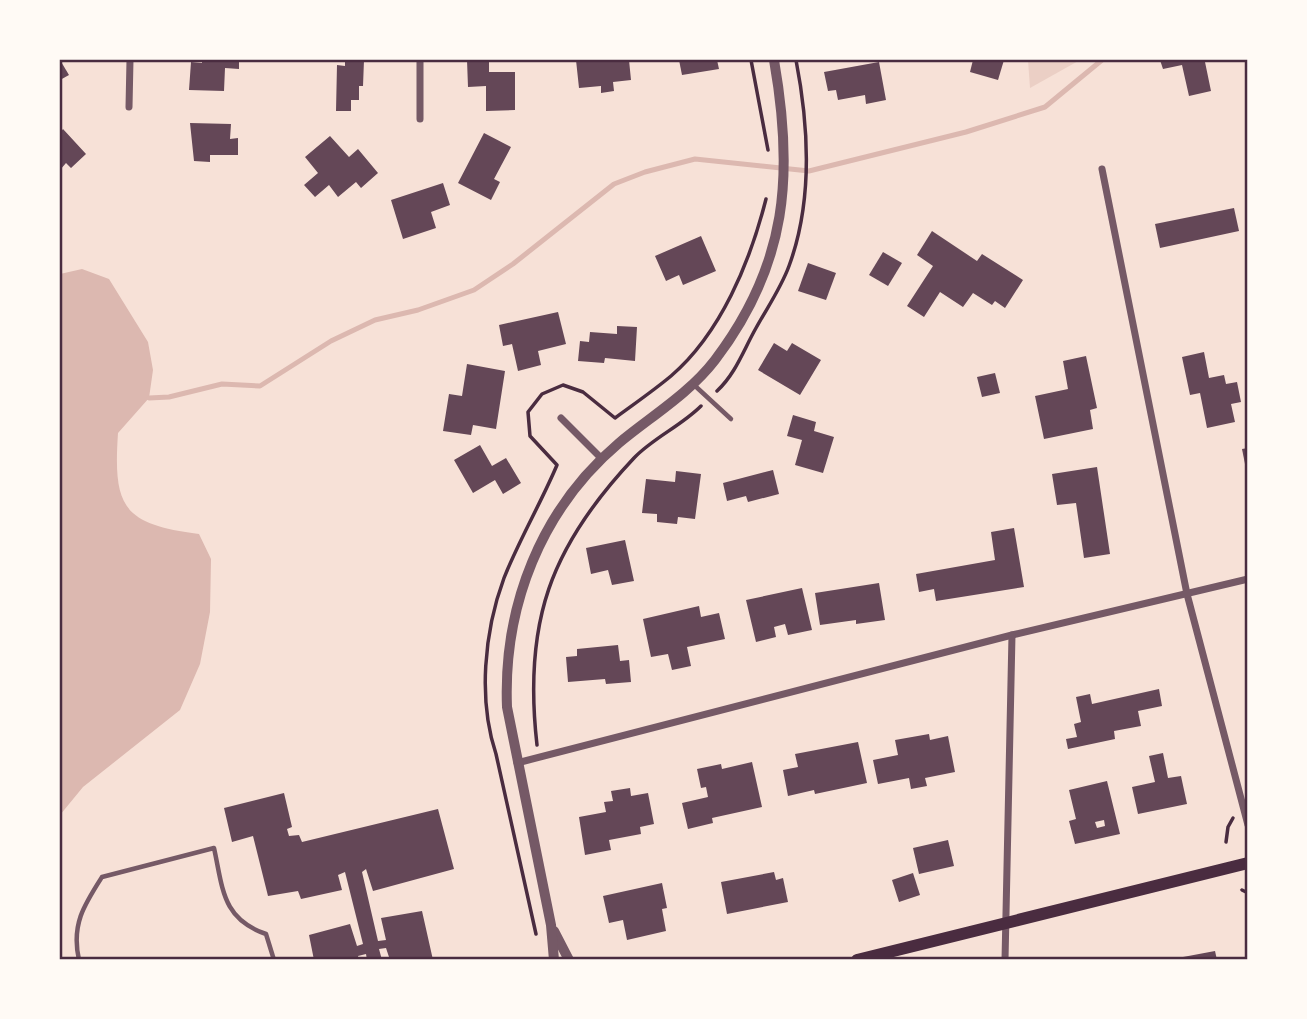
<svg xmlns="http://www.w3.org/2000/svg" width="1307" height="1019" viewBox="0 0 1307 1019" font-family="'Varela Round',sans-serif">
<rect width="100%" height="100%" fill="#f7e1d7"/>
<polygon fill="#ebcfc5" points="1028,60 1080,60 1030,88"/>
<path fill="#dcb8b0" d="M82,269l27,10 39,63 5,28 -4,28 -31,35c-5,75 5,91 81,101l12,25 -1,53 -10,52 -20,46 -97,77 -23,28v-541z"/>
<g fill="none" stroke-linecap="round" stroke-linejoin="round">
<polyline stroke="#dcb8b0" stroke-width="5" points="149,398 169,397 222,384 260,386 331,341 375,320 418,310 474,290 513,264 614,184 645,172 695,159 809,171 966,132 1045,107 1102,60"/>
</g>
<g fill="#644757" fill-rule="evenodd">
<polygon points="60,60 69,75 60,80"/>
<polygon points="202,60 239,60 239,69 225,68 224,91 189,90 191,62 202,63"/>
<polygon points="345,60 364,60 363,86 359,86 359,100 351,100 351,111 336,111 337,65 345,66"/>
<polygon points="467,60 489,60 489,72 515,72 515,110 486,111 486,86 468,87"/>
<polygon points="576,60 629,60 631,80 613,82 614,91 601,93 601,86 579,88"/>
<polygon points="679,60 717,60 719,69 682,75"/>
<polygon points="973,60 1004,60 998,80 970,72"/>
<polygon points="1160,60 1211,60 1205,62 1211,91 1189,96 1182,65 1163,69"/>
<polygon points="879,62 886,100 866,104 865,95 838,100 836,90 828,91 824,72"/>
<polygon points="190,123 231,124 230,139 238,138 238,155 210,155 210,162 194,161"/>
<polygon points="63,129 86,154 71,168 66,163 60,170 60,133"/>
<polygon points="484,133 511,147 494,179 500,182 491,200 458,183"/>
<polygon points="330,136 349,157 358,149 378,173 361,188 356,182 338,197 329,185 315,197 304,185 318,173 305,157"/>
<polygon points="443,183 450,205 431,212 436,228 403,239 391,200"/>
<polygon points="1234,208 1239,231 1160,248 1155,224"/>
<polygon points="932,231 977,261 982,254 1023,280 1005,308 995,301 992,305 973,293 963,307 940,292 924,317 907,306 933,266 917,255"/>
<polygon points="701,236 716,271 683,285 679,275 666,281 655,256"/>
<polygon points="883,252 902,263 888,286 869,275"/>
<polygon points="808,263 836,273 826,300 798,291"/>
<polygon points="558,312 566,344 538,351 541,365 518,371 512,344 503,346 499,325"/>
<polygon points="617,326 637,327 635,361 605,358 604,363 578,361 580,341 589,342 590,332 617,334"/>
<polygon points="774,343 787,351 792,343 821,360 800,395 758,370"/>
<polygon points="1204,352 1209,378 1224,375 1226,384 1237,382 1241,402 1231,404 1235,422 1207,428 1200,393 1190,395 1182,357"/>
<polygon points="1086,356 1097,408 1090,410 1093,429 1044,439 1035,396 1068,389 1063,361"/>
<polygon points="467,364 505,371 496,429 473,425 471,435 443,431 449,394 462,396"/>
<polygon points="995,373 1000,393 982,397 977,377"/>
<polygon points="793,415 816,422 814,431 834,437 823,473 795,465 802,440 787,436"/>
<polygon points="480,445 492,466 506,458 521,483 503,494 495,480 473,493 454,460"/>
<polygon points="1248,448 1248,469 1246,469 1242,449"/>
<polygon points="1097,467 1110,554 1084,558 1076,503 1057,505 1052,474"/>
<polygon points="773,470 779,494 748,502 746,496 727,501 723,483"/>
<polygon points="676,471 701,474 695,519 678,517 677,524 657,522 657,514 642,513 646,479 675,482"/>
<polygon points="1014,528 1024,587 936,601 934,589 919,592 916,574 995,560 991,532"/>
<polygon points="625,540 634,581 612,585 608,570 591,574 586,548"/>
<polygon points="879,583 885,620 856,624 856,620 820,625 815,593"/>
<polygon points="802,588 812,630 788,635 785,624 774,627 776,637 756,642 746,600"/>
<polygon points="699,606 701,617 719,613 725,639 687,647 691,666 672,670 668,654 651,657 643,619"/>
<polygon points="618,645 620,661 629,660 631,682 606,684 605,679 568,682 566,657 577,656 577,649"/>
<polygon points="1159,689 1162,706 1138,711 1141,726 1114,731 1115,739 1068,749 1066,739 1077,737 1074,724 1081,722 1076,697 1090,694 1092,704"/>
<polygon points="929,734 930,740 948,736 955,772 925,778 927,786 911,789 909,778 878,784 873,760 898,755 895,740"/>
<polygon points="858,742 867,783 815,794 814,790 788,796 783,770 798,767 795,754"/>
<polygon points="1163,753 1168,778 1181,776 1187,804 1138,814 1132,787 1155,782 1149,756"/>
<polygon points="752,762 762,807 712,818 713,823 688,829 682,803 708,797 706,787 701,788 697,769 721,764 722,769"/>
<path d="M1107,781l13,53 -45,10 -6,-23 7,-2 -7,-29zM1104,820l1,6 -8,2 -2,-6z"/>
<polygon points="630,788 631,796 648,793 654,824 640,827 641,834 609,840 611,850 585,855 579,817 606,812 604,802 613,801 611,791"/>
<polygon points="284,793 292,827 287,829 289,836 299,835 302,842 438,809 454,869 373,891 366,869 362,872 378,941 386,940 381,918 422,911 433,960 390,960 386,948 379,949 382,960 367,960 366,954 358,956 359,960 314,960 309,935 350,924 357,946 363,944 345,872 338,875 342,890 301,899 298,891 268,896 253,836 232,842 224,808"/>
<polygon points="948,840 954,866 919,874 913,848"/>
<polygon points="774,872 776,880 783,878 788,902 727,914 721,882"/>
<polygon points="913,873 920,895 899,902 892,880"/>
<polygon points="662,883 667,908 662,909 666,931 627,940 623,920 609,923 603,896"/>
<polygon points="1215,951 1217,960 1183,960 1183,957"/>
</g>
<g fill="none" stroke-linecap="round" stroke-linejoin="round">
<g stroke="#4a2c40" stroke-width="3.5">
<polyline points="751,60 768,150"/>
<path d="M717,391c19,-18 26,-40 39,-63 11,-20 25,-40 33,-62 24,-65 20,-139 7,-206"/>
<path d="M537,745c-14,-122 13,-198 97,-287 19,-20 47,-32 67,-52"/>
<polyline points="1226,842 1228,827 1233,818"/>
<polyline points="1242,890 1248,893"/>
<path d="M536,934l-40,-180c-18,-54 -12,-122 8,-176 15,-38 37,-75 53,-113l-27,-29 -2,-24 14,-18 21,-9 20,7 32,26c19,-14 38,-27 56,-42 50,-43 79,-114 95,-177"/>
</g>
<g stroke="#755966" stroke-width="4.5">
<polyline points="693,384 731,419"/>
<path d="M79,960c-8,-35 5,-55 23,-83l112,-29c9,41 8,71 52,86l8,26"/>
</g>
<g stroke="#755966" stroke-width="7">
<polyline points="129,107 130,60"/>
<polyline points="420,119 420,60"/>
<polyline points="1102,169 1187,594 1248,825"/>
<polyline points="561,418 602,459"/>
<polyline points="517,763 1012,635 1248,579"/>
<polyline points="1005,960 1012,635"/>
</g>
<g stroke="#755966" stroke-width="10">
<polyline points="554,931 569,960"/>
<path d="M554,960l-3,-35 -44,-218c-4,-101 34,-198 112,-264 31,-26 70,-49 96,-83 73,-96 79,-186 59,-300"/>
</g>
<polyline stroke="#4a2c40" stroke-width="12" points="857,960 1248,863"/>
</g>
<rect width="1307" height="1019" fill="none" stroke="#fffaf5" stroke-width="122"/>
<rect x="61" y="61" width="1185" height="897" fill="none" stroke="#4a2c40" stroke-width="2.5"/>
</svg>
